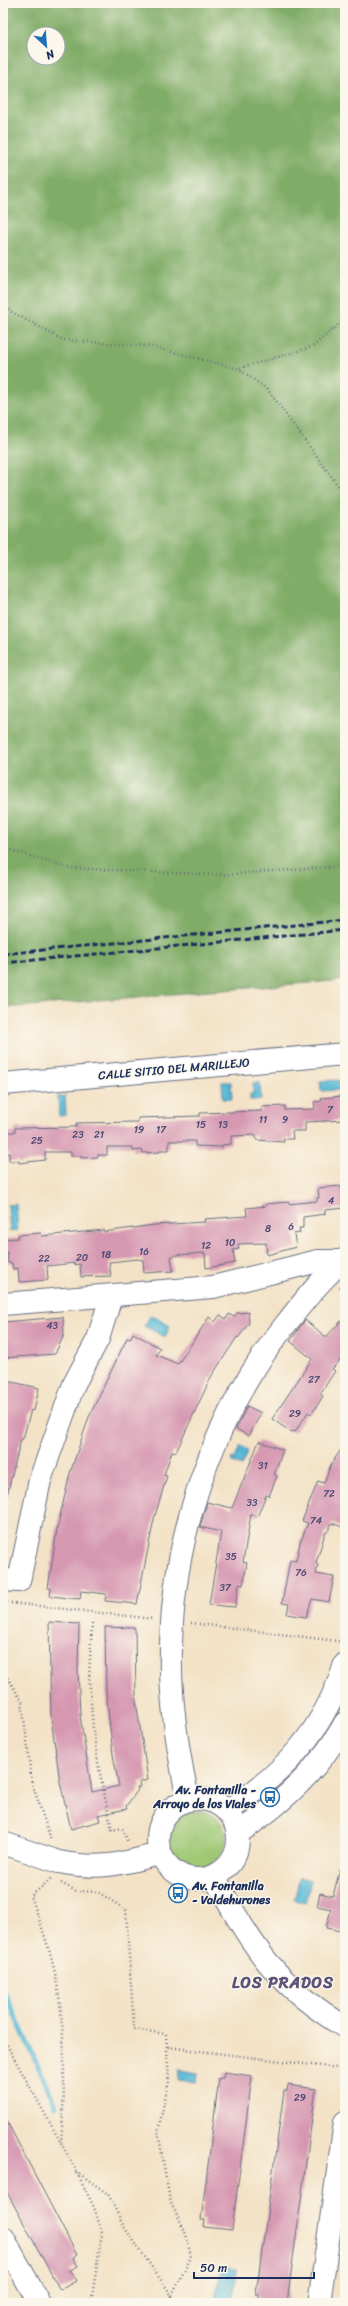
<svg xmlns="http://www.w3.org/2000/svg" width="348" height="2306" viewBox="0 0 348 2306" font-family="Sriracha,sans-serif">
<rect width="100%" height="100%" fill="#fbf7ec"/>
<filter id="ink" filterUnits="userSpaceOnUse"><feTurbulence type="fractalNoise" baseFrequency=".025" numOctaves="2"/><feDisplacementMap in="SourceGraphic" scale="8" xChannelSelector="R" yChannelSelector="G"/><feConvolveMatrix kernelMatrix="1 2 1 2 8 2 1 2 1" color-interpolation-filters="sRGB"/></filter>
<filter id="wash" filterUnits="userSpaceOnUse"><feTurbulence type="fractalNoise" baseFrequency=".012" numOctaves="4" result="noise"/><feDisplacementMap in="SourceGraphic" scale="16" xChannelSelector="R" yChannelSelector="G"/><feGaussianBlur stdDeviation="0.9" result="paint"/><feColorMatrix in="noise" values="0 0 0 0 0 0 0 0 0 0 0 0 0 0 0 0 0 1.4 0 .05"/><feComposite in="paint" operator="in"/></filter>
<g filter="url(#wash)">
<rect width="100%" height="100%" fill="#f3e2c6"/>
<g fill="#9fc874" stroke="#5d7c69">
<path d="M345,1697v17l-13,23 -84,81 -3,-7c43,-26 81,-66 100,-114z"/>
<circle cx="198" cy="1839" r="28"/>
</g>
<path fill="#7fac66" stroke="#4d6e62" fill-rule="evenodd" d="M3,3h342v977l-342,28zM34,34h24v24h-24z"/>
<g fill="#55b7d4" stroke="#387399">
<polygon points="339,1080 340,1090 321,1091 320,1081"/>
<polygon points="222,1082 231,1082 232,1099 223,1099"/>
<polygon points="253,1083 260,1083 261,1100 250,1100 250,1094 253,1094"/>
<polygon points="65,1096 66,1115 59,1116 58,1097"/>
<polygon points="16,1204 18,1230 10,1231 8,1205"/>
<polygon points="151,1315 170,1326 165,1337 144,1326"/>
<polygon points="240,1446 248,1450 241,1466 231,1461 232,1458 235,1459"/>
<polygon points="300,1877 311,1880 306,1903 294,1900"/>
<polygon points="179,2070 198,2073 197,2082 178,2080"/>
<polygon points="221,2267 237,2269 233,2303 216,2300"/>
</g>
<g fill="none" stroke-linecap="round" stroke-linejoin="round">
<polyline stroke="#55b7d4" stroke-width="5" points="3,1989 56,2106"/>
</g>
<g id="blocks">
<g fill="#d697b1">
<polygon points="343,1096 345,1120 305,1122 305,1131 292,1131 293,1139 283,1139 284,1142 256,1140 256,1135 231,1136 231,1144 222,1145 222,1147 195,1146 195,1141 169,1141 169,1150 160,1150 160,1152 143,1153 142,1150 133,1151 133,1147 107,1147 107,1155 98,1155 98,1157 81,1158 81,1156 71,1156 71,1152 45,1152 45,1160 19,1163 19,1161 9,1161 9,1153 3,1154 3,1132 15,1132 15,1128 76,1127 76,1123 138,1122 138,1118 200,1116 200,1113 262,1111 262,1107 285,1106 285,1110 315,1109 314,1102 322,1101 321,1098"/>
<polygon points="340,1186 341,1189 345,1189 345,1208 325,1210 325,1214 303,1217 303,1228 299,1228 300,1233 294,1234 296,1247 267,1255 266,1243 238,1244 239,1249 233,1250 235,1263 206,1268 205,1253 176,1255 171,1257 173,1271 144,1273 143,1260 137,1259 109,1262 111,1276 81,1277 80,1264 75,1265 75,1263 47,1266 48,1280 19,1282 18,1268 13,1269 12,1263 8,1263 7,1252 3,1253 3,1239 18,1238 18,1235 41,1233 42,1236 104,1230 104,1232 154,1225 205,1222 204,1219 247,1216 246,1208 266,1206 266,1204 289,1202 289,1204 317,1201 317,1198 319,1198 318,1188"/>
<polygon points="248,1312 249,1323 238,1338 237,1337 211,1377 176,1452 172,1451 164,1475 167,1476 154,1519 137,1604 105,1601 106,1594 81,1591 80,1599 50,1596 51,1588 48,1588 57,1529 70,1473 89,1417 127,1338 130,1339 133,1333 160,1348 156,1355 178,1364 209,1317 215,1322 220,1315 226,1319 229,1314 234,1317 237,1313"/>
<polygon points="63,1317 64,1335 55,1354 3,1358 3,1322"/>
<polygon points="345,1317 345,1355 332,1369 335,1371 320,1394 323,1396 315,1409 311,1414 308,1412 295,1432 292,1431 291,1432 272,1419 312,1359 290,1341 305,1320 326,1337"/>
<polygon points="3,1380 39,1388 34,1411 31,1410 23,1439 21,1439 7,1495 3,1494"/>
<polygon points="247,1406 261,1413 249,1436 236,1429"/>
<polygon points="259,1441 283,1450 274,1474 277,1476 269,1496 266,1495 257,1517 251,1514 243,1562 247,1563 243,1585 239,1584 235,1607 209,1605 221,1532 200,1527 207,1502 232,1508"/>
<polygon points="345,1444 345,1483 341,1500 345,1501 345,1528 332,1523 328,1531 325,1533 316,1563 318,1565 316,1574 334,1577 329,1602 312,1599 306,1617 287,1614 289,1604 282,1603 290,1560 296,1561 300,1543 308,1523 302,1521 318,1481 324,1483 331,1464"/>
<polygon points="49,1622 79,1624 78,1669 80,1715 92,1792 119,1786 113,1755 106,1691 105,1627 135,1628 136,1701 148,1780 139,1782 140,1787 137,1787 138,1790 126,1806 127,1809 98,1815 100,1821 71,1829 60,1782 51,1718"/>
<polygon points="340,1869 345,1869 345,1932 326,1928 331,1909 317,1906 320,1893 333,1896"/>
<polygon points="224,2072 252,2076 232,2230 204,2227 205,2220 201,2220 219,2078 223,2078"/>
<polygon points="288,2085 316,2089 287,2303 272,2303 259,2301 259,2295 256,2294 284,2091 287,2091"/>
<polygon points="3,2114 77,2255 73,2258 78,2266 70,2270 76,2281 60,2290 3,2185"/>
</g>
</g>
</g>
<g filter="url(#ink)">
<use href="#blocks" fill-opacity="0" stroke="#676e82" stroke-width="1"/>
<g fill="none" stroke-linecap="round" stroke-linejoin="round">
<g stroke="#676e82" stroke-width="24">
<g id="minor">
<polyline points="3,1084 345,1054"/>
<polyline points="3,1304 213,1287 318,1261 343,1261"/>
<polyline points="3,1580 19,1581 40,1480 74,1384 98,1339 111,1297"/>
<circle cx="198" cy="1839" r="40"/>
<path d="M188,1799c-9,-42 -16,-85 -17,-128 -3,-122 37,-246 111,-342 18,-23 40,-52 63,-70"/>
<path d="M227,1811c58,-39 96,-79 118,-147"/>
<path d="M238,1833c44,-29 81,-63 107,-110"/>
<path d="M59,1862c40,8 62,2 100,-8"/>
<path d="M214,1876c36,69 63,110 131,151"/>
<polyline points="3,2237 39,2303"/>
<polyline points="319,2303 345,2122"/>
</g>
</g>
<g stroke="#676e82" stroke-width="2.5" stroke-dasharray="1 3" stroke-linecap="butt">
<polyline points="3,303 10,311 63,340 149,346 239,369 268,390 345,495"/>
<polyline points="240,368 312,347 345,319"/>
<polyline points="3,849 11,850 68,868 221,875 345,866"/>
<polyline points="340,1287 345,1292"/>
<polyline points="3,1602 154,1619"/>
<polyline points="92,1623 89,1676 93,1729 99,1769 112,1830 122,1828 128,1842"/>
<polyline points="191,1623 345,1642"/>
<polyline points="3,1671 22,1701 32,1783 51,1840"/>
<path d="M51,1879l-20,17c10,29 23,64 27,94 8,49 7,103 3,152"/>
<polyline points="61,1883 76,1891 98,1892 126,1910 134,2029 166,2034 169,2081 158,2131 170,2201 186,2234 191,2257 172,2296"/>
<polyline points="3,2038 77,2172 108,2194 124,2227 172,2296 170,2303"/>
<polyline points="168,2047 345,2069"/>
<polyline points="77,2173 94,2207 102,2233 91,2303"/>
</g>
<use href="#minor" stroke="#fff" stroke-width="22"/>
<g stroke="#1b2f5e" stroke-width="3" stroke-dasharray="6 3" stroke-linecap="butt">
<polyline points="3,954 345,920"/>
<polyline points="3,963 345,930"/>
</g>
<g stroke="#676e82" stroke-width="24" stroke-linecap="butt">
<polyline id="minor-bridge" points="3,1843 59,1862"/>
</g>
<use href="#minor-bridge" stroke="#fff" stroke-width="22"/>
</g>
</g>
<defs>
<g id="bus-ring" transform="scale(1)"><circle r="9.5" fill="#fbf7ec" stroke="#1f6fb2" stroke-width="1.5"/><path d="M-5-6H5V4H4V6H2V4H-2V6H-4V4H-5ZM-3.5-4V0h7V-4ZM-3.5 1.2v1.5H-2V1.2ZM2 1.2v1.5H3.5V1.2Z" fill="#1f6fb2"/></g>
</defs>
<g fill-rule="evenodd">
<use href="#bus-ring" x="270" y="1797"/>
<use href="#bus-ring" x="178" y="1893"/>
</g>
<g text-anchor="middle" stroke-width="3" stroke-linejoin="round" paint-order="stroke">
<g font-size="10" fill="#4a4973">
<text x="330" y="1113">7</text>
<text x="263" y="1123">11</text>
<text x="285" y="1123">9</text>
<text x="201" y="1128">15</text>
<text x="223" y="1128">13</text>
<text x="139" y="1133">19</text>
<text x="161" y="1133">17</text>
<text x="78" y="1138">23</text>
<text x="99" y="1138">21</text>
<text x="37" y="1144">25</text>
<text x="331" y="1204">4</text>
<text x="291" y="1230">6</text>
<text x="268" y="1232">8</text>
<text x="230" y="1246">10</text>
<text x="206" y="1249">12</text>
<text x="144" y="1255">16</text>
<text x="106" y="1258">18</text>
<text x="82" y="1261">20</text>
<text x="44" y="1262">22</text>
<text x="52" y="1329">43</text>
<text x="314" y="1383">27</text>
<text x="295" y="1417">29</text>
<text x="263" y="1469">31</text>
<text x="329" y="1497">72</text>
<text x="252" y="1506">33</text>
<text x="316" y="1524">74</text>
<text x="231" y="1560">35</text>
<text x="301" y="1576">76</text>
<text x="225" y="1591">37</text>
<text x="300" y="2101">29</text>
</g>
<g font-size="12" fill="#1b2f5e" stroke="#fbf7ec">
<text transform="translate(174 1069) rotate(-5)" y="4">CALLE SITIO DEL MARILLEJO</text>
</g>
<g font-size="12" font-weight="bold" fill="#1b2f5e" stroke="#fbf7ec" text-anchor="end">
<text x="256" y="1794">Av. Fontanilla -<tspan x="256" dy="14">Arroyo de los Viales</tspan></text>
<text x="192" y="1890" text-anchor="start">Av. Fontanilla<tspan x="192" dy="14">- Valdehurones</tspan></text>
</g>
<g font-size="16" font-weight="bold" letter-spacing="1" fill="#5c537b" stroke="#fbf7ec">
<text x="283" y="1988">LOS PRADOS</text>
</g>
</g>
<rect width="348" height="2306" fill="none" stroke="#fbf7ec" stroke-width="16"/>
<g transform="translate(46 46) rotate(154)"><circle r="19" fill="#fbf7ec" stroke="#a1a7b3"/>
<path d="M0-3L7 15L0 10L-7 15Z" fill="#1f6fb2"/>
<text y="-6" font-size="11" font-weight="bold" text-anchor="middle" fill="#1b2f5e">N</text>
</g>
<path d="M194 2272v6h120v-6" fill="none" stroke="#1b2f5e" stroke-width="2"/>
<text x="200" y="2272" font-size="12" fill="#1b2f5e" stroke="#fbf7ec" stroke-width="3" paint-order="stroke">50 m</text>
</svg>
